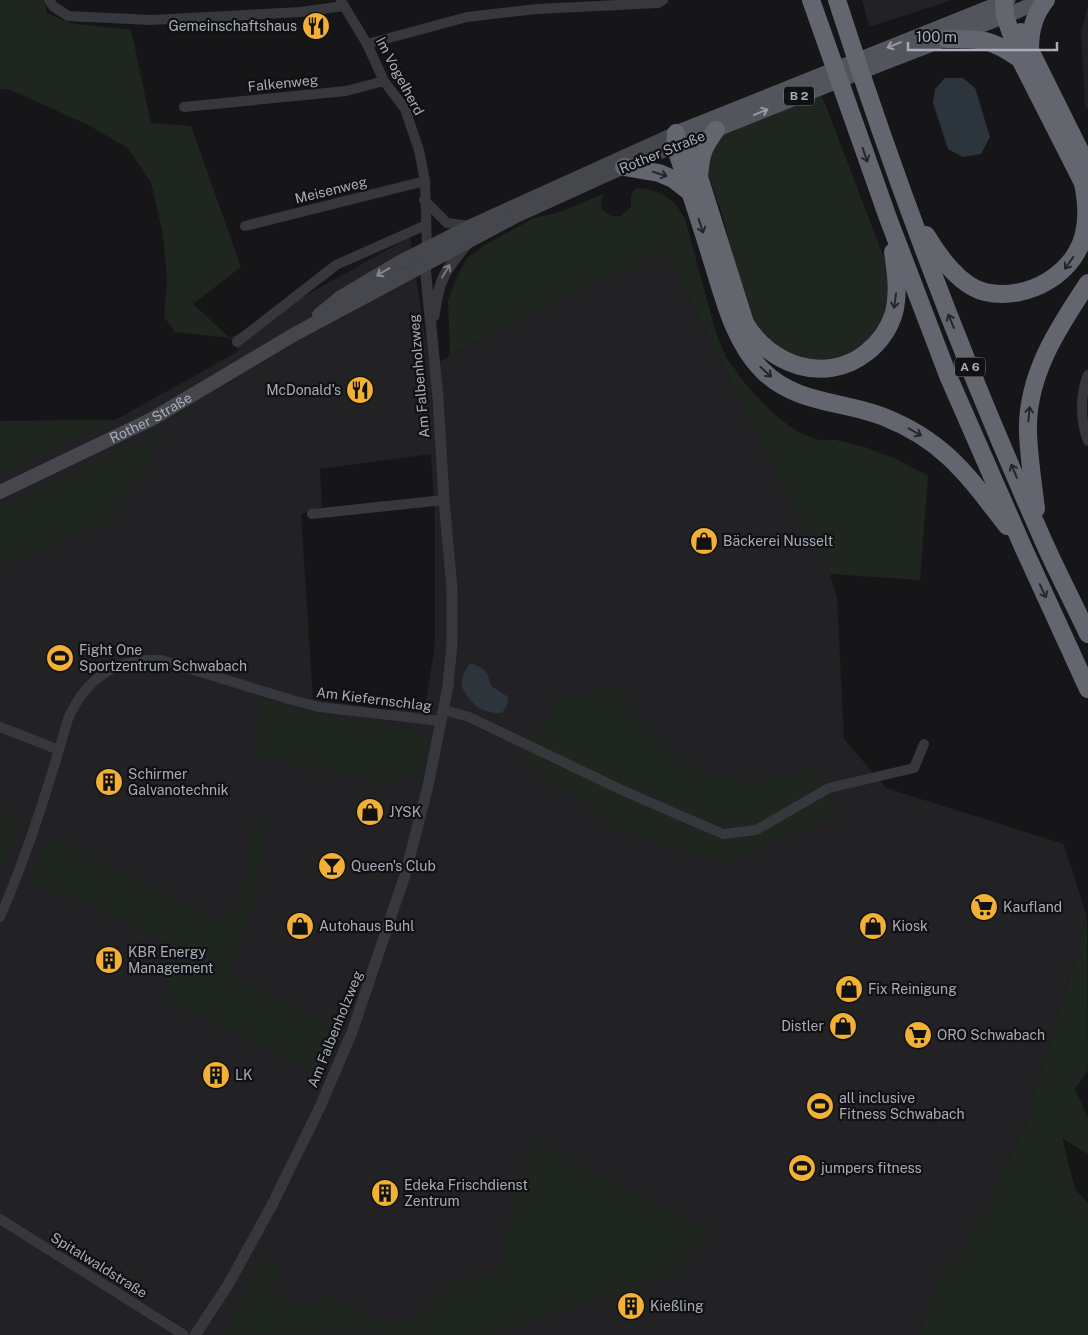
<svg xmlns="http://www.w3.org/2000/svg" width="1088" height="1335" viewBox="0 0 1088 1335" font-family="'Public Sans',sans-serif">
<rect width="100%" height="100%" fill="#161618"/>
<g fill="#222225" fill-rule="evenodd">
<polygon points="862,0 952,0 869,27"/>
<polygon points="1088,5 1088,110 1085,106 1081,33"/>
<path d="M410,237l20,132 20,-14 213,-104 27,49 140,274 7,23 7,142 42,49 178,56 23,73 -62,208 -40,86 -49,77 -17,47h-919v-914l115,-1 124,-69 -9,-13zM431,454l4,66v124l-9,58 -38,8 -75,-11 -12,-185 21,-7 -2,-38z"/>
</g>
<g fill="#1e261f">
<polygon points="0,0 44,0 47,13 70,23 131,30 151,123 191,126 241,267 193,304 230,338 175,332 164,317 167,282 163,235 151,182 128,148 88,125 11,90 0,89"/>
<polygon points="821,93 884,258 889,274 890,307 873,341 846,360 806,363 766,341 752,319 740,285 722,214 708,174 710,152 714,144 726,132"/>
<path d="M637,188c22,1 38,11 48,31l31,114 10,24 21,29 29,30 22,16 20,8h18l29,7 33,13 30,16 -8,104 -90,-6 -140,-274 -27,-49 -213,104 -2,-54 8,-22 11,-21 18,-13 49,-27 23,-5 46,-19 -2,7 1,9 9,6h10l10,-9c0,-9 -1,-14 6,-19z"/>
<polygon points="115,420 0,477 0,421"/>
<polygon points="163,432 141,474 110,521 0,565 0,508 26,497"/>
<polygon points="616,687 627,706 694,772 719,777 760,782 811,768 838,814 727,863 620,830 520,759 558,698"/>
<polygon points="261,698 304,712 410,728 429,737 420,776 383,781 258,758"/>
<polygon points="0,813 19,821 3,868 0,867"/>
<polygon points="254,820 265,824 257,884 245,931 227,977 342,1029 319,1075 162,1000 186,949 30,881 50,834 225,922 242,890"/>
<polygon points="1087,917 1088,1070 1075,1089 1088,1118 1088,1154 1062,1138 1075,1189 1088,1203 1088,1335 919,1335 936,1288 985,1211 1025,1125"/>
<polygon points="532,1138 707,1231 677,1273 489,1335 222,1334 259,1259 282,1270 269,1293 305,1306 334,1298 357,1313 397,1324 442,1298 452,1284 498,1272"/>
</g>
<g fill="#2c353c">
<polygon points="945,78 963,78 975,88 990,137 981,154 963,157 948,149 933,103 935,89"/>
<path d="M470,663c15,6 17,7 21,23l17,11 -1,8 -5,8c-22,1 -32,-10 -41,-28l3,-12z"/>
</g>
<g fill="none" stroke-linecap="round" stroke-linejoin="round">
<g stroke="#37383d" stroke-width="10">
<polyline points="49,0 53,6 68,16 151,20 301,12 344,6"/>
<polyline points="341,1 367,44 384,81 405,109 419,150 425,181 427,250"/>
<polyline points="367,44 467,17 537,9 658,3 663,0"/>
<polyline points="184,107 346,91 384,81"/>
<polyline points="424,200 447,223 471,226"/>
<polyline points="245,226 425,181"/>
<polyline points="237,342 336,265 426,225"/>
<path d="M1088,375c-8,19 -8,46 0,66"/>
<polyline points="312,514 444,500"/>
<polyline points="443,710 469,717 626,792 723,834 756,830 829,788 914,768 924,744"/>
<polyline points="0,727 59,750"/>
<path d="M0,917c28,-64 49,-131 68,-198 18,-41 49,-62 93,-59l131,40 27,7 122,14"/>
<polyline points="0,1219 184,1335"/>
</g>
<g stroke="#37383d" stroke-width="11">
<path d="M434,316c5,-37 10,-44 33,-72"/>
<polyline points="195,1335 228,1285 272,1205 320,1107 352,1032 405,875 428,786 448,686 452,643 452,589 444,500 438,398 425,266 426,257"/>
</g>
<g stroke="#45474d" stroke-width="14">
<polyline points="319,315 341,297 400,262 471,226 676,133"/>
<path id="s1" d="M0,492l152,-73 143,-85 219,-117 110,-50 51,-21"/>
</g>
<g stroke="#53555c" stroke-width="15">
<polyline points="676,133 1008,0"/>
<polyline points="675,146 883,63 1013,13 1042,0"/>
</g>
<g stroke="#63666e" stroke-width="18">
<polyline points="811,0 888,218 949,378 1023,547 1088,689"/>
<path d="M837,0c58,181 125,358 202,531 15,35 33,69 49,103"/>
<polyline points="1021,32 1088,167"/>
<path d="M946,39c36,0 44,-1 74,20"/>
<path d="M1030,49c0,-19 4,-34 16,-49"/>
<path d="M676,133l-1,13c12,36 24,72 35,108 13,40 22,85 52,116 33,34 82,31 122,47 61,24 84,59 123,109"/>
<path d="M688,152l11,25 46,146c24,42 80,62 121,30 13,-10 23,-24 28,-40 5,-20 2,-41 -1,-61"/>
<polyline points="624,167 659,173 673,179 691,193"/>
<path d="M699,177c2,-23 3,-28 17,-47"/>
<path d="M926,235c12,20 34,51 59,57 42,10 94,-19 100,-64 3,-16 1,-30 -2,-45l-63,-124 -15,-43 -1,-15"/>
<path d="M1036,509c-3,-25 -7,-51 -8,-76 -2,-57 30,-105 60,-150"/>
</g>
</g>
<defs><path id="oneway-shaft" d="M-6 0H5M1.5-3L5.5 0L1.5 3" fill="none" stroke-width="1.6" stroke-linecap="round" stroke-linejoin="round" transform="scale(1.25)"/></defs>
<g stroke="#979ba6">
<use href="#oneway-shaft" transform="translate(894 45) rotate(158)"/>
<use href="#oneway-shaft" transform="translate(761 112) rotate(-22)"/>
</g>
<g stroke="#26262a">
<use href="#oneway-shaft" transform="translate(865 155) rotate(71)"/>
<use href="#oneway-shaft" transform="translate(660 174) rotate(18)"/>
<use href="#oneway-shaft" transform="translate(701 226) rotate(72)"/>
<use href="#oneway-shaft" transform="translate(1069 263) rotate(125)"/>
<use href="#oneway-shaft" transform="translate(895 301) rotate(98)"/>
<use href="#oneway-shaft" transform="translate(951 321) rotate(-112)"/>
<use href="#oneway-shaft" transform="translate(766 372) rotate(42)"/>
<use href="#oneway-shaft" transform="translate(1029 414) rotate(-85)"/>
<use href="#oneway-shaft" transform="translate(915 432) rotate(30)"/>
<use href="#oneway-shaft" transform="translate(1014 471) rotate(-113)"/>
<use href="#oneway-shaft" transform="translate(1043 591) rotate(65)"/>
</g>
<use stroke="#757881" href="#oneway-shaft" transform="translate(446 271) rotate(-58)"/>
<use stroke="#858993" href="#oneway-shaft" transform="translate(383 272) rotate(149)"/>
<defs>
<g id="restaurant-disc" transform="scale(1.4375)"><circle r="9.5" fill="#f2b134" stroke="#111113"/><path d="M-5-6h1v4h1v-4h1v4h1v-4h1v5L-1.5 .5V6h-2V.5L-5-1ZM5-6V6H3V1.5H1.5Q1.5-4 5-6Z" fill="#111"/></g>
<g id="shop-disc" transform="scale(1.4375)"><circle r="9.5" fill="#f2b134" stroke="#111113"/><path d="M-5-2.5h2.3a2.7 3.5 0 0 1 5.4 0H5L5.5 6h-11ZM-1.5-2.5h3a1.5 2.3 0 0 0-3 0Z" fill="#111"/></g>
<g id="stadium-disc" transform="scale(1.4375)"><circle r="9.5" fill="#f2b134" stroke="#111113"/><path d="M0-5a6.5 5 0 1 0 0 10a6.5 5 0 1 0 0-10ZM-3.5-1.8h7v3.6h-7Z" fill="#111"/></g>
<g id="building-disc" transform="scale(1.4375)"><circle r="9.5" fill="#f2b134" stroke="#111113"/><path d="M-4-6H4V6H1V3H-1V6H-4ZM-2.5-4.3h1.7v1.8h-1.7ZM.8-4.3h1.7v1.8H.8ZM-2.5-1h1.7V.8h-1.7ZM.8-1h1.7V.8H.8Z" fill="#111"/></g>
<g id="bar-disc" transform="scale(1.4375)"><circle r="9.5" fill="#f2b134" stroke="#111113"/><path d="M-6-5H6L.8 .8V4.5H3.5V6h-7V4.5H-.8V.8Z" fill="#111"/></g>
<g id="supermarket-disc" transform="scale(1.4375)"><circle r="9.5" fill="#f2b134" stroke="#111113"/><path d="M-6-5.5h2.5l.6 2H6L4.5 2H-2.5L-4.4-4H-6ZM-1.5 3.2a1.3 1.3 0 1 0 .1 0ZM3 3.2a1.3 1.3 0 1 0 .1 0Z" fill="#111"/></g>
</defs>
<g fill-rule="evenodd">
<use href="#restaurant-disc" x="316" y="26"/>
<use href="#restaurant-disc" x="360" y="390"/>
<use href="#shop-disc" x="704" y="541"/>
<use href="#stadium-disc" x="60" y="658"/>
<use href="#building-disc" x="109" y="782"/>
<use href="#shop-disc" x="370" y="812"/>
<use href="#bar-disc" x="332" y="866"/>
<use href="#supermarket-disc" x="984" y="907"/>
<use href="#shop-disc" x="300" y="926"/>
<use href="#shop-disc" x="873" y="926"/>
<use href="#building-disc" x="109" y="960"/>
<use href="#shop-disc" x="849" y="989"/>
<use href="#shop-disc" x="843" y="1026"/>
<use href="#supermarket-disc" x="918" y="1035"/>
<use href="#building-disc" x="216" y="1075"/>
<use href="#stadium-disc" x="820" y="1106"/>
<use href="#stadium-disc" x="802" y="1168"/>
<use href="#building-disc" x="385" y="1193"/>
<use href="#building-disc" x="631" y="1306"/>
</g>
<g text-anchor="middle" stroke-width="4.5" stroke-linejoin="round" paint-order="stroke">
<g fill="#111113" stroke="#7b7e86" stroke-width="1">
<rect x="784" y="86.5" width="30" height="19" rx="4"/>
<rect x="955" y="357.5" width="30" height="19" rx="4"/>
</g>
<g font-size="12" font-weight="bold" fill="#a8adb8">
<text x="799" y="100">B 2</text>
<text x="970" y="371">A 6</text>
</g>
<g font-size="14" fill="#a8adb8" stroke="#111113" text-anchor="start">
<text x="297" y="31" text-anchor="end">Gemeinschaftshaus</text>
<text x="341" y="395" text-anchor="end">McDonald's</text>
<text x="723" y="546">Bäckerei Nusselt</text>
<text x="79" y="655">Fight One<tspan x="79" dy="16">Sportzentrum Schwabach</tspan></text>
<text x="128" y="779">Schirmer<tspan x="128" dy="16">Galvanotechnik</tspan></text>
<text x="389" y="817">JYSK</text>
<text x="351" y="871">Queen's Club</text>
<text x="1003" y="912">Kaufland</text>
<text x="319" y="931">Autohaus Buhl</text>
<text x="892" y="931">Kiosk</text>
<text x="128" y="957">KBR Energy<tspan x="128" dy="16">Management</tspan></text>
<text x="868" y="994">Fix Reinigung</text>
<text x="824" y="1031" text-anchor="end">Distler</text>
<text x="937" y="1040">ORO Schwabach</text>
<text x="235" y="1080">LK</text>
<text x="839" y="1103">all inclusive<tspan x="839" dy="16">Fitness Schwabach</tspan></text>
<text x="821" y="1173">jumpers fitness</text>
<text x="404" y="1190">Edeka Frischdienst<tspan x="404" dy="16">Zentrum</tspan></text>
<text x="650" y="1311">Kießling</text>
</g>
<g font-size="14" fill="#a8adb8" stroke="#111113">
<text transform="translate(400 76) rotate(62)" y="5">Im Vogelherd</text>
<text transform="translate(283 83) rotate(-6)" y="5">Falkenweg</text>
<text transform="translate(662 152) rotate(-22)" y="5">Rother Straße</text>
<text transform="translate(331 190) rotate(-14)" y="5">Meisenweg</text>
<text transform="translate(419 376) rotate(-95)" y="5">Am Falbenholzweg</text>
<text dy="5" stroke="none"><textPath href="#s1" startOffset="168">Rother Straße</textPath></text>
<text transform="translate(374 699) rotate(7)" y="5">Am Kiefernschlag</text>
<text transform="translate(335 1029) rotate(-68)" y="5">Am Falbenholzweg</text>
<text transform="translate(99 1265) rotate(32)" y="5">Spitalwaldstraße</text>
</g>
</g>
<path d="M908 42v8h149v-8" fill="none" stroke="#a8adb8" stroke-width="2.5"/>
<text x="916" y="42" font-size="15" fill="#a8adb8" stroke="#111113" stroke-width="4" paint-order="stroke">100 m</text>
</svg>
